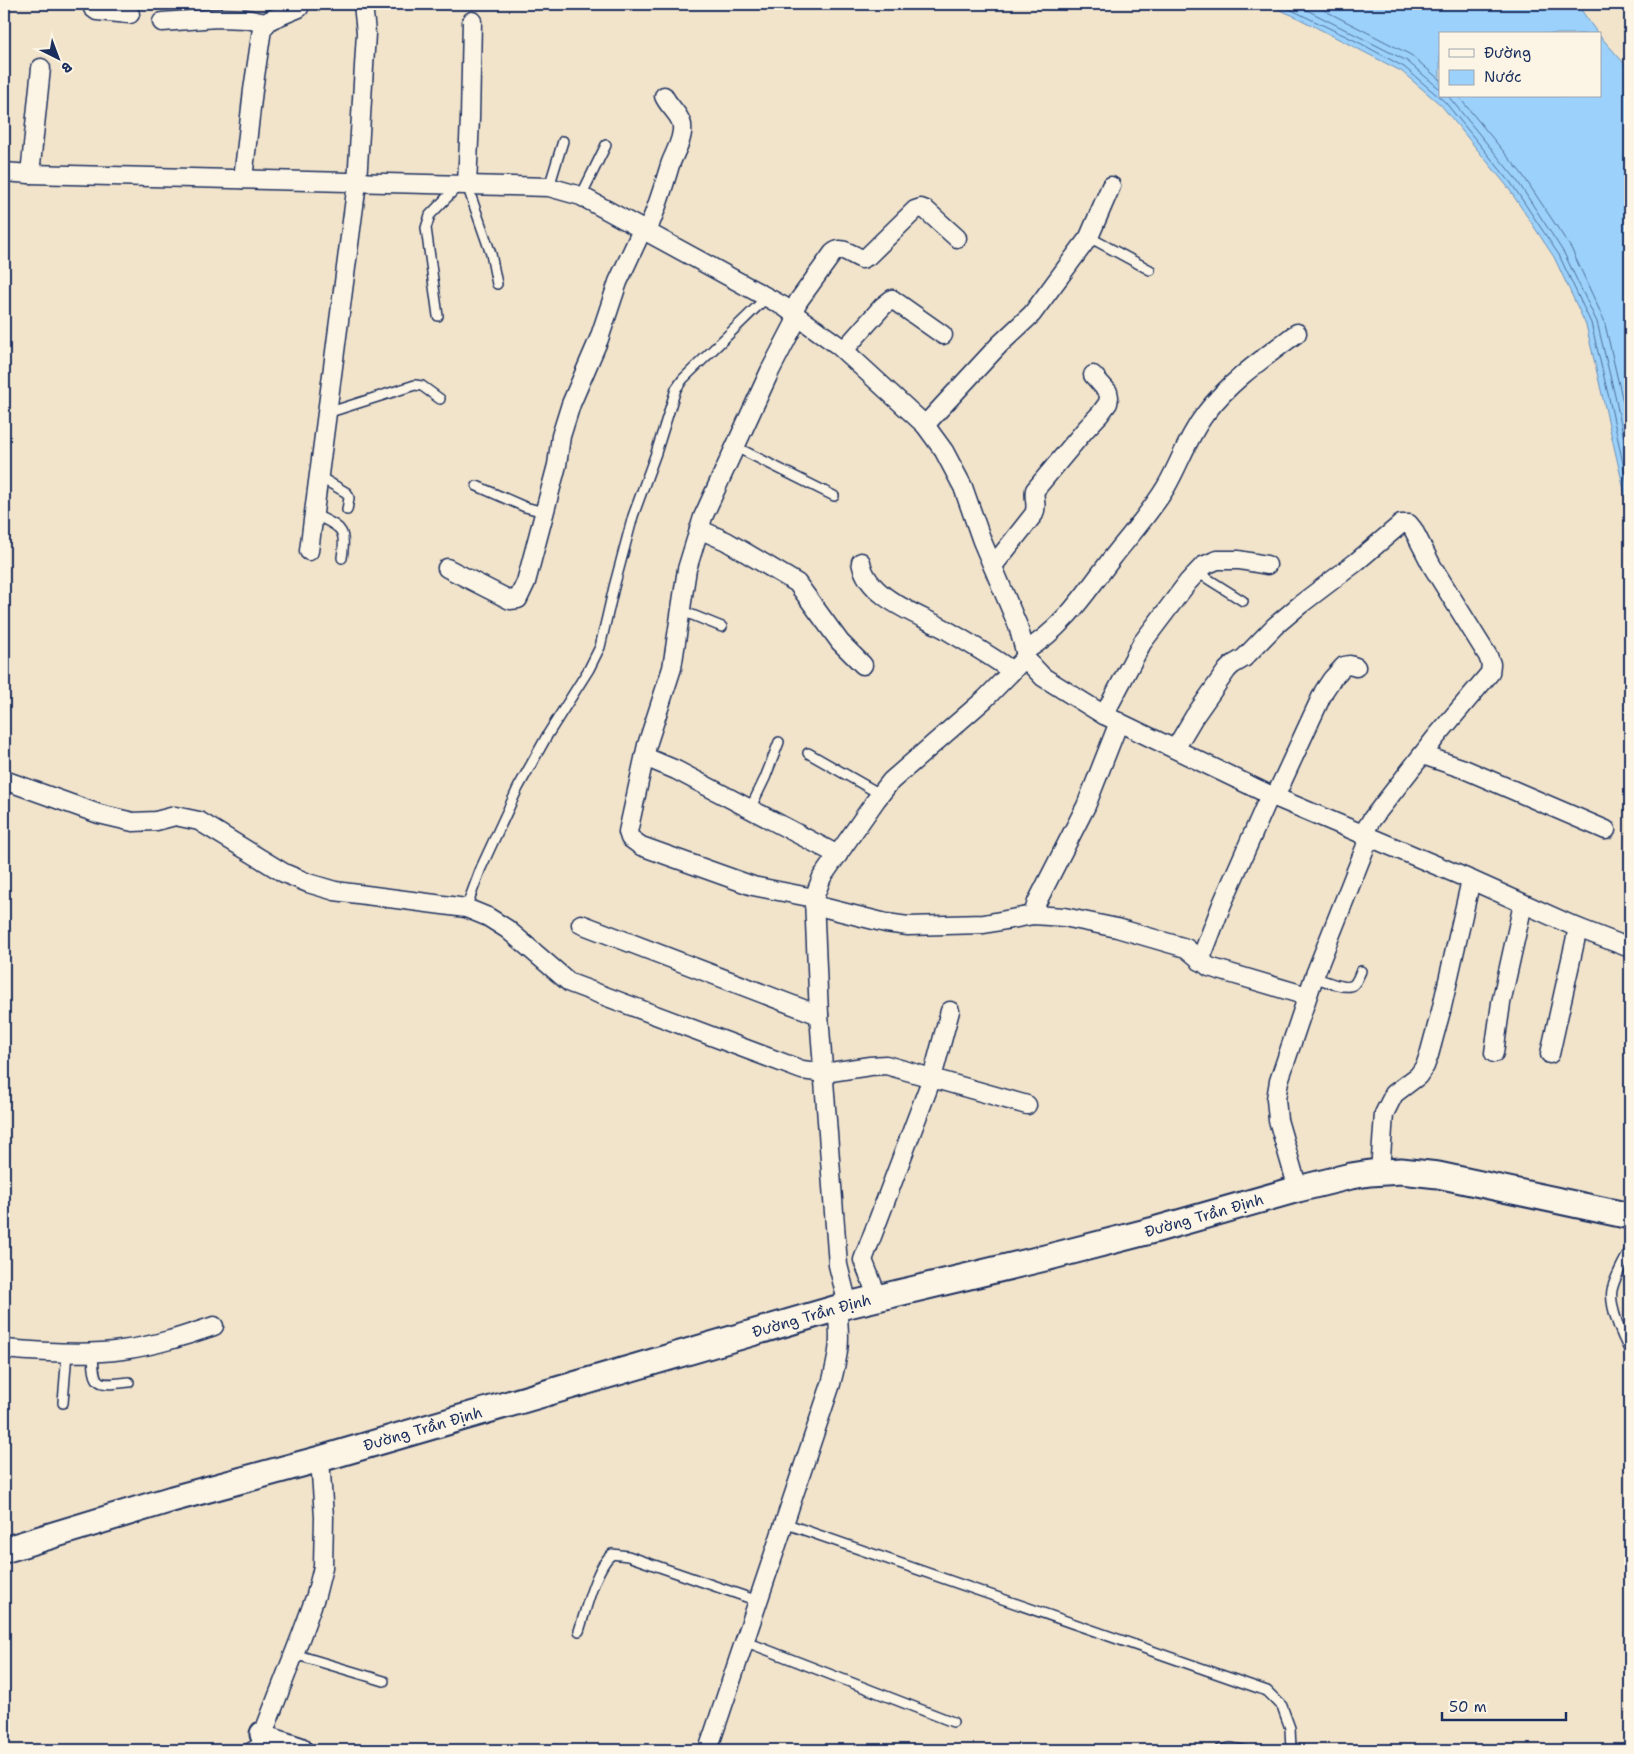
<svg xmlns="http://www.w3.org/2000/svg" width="1634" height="1754" viewBox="0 0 1634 1754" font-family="'Shantell Sans',sans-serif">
<rect width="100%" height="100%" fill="#f2e4cb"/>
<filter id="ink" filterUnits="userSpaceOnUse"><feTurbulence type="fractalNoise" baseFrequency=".02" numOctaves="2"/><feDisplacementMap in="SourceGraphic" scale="10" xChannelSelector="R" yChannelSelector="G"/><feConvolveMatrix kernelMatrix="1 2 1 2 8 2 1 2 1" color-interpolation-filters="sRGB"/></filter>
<g filter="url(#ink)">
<polygon fill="#9bd1fa" stroke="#6890bc" points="1266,4 1577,4 1598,34 1440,34 1440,96 1600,96 1600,36 1630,70 1630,516 1586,325 1554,257 1507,186 1441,105 1401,71 1294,16"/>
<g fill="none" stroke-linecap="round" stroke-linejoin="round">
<g stroke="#4e709c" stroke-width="1">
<polyline points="1279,4 1358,42 1404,67 1445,102 1511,183 1559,255 1591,323 1609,398 1630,496"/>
<polyline points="1295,4 1407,61 1440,89"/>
<polyline points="1312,4 1411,55 1440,80"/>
<polyline points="1448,96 1516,179 1564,253 1597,322 1615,396 1630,468"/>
<polyline points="1458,96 1522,174 1571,248 1604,320 1630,432"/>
</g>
<g stroke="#1b2f5e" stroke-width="12">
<g id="lane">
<polyline points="467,185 491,254 497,284"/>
<polyline points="549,187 563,141"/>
<polyline points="581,196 606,145"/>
<polyline points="1089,237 1150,270"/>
<polyline points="438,316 426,228 430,215 459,185"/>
<polyline points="327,413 415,385 422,386 440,399"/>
<polyline points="736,447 834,496"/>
<polyline points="318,476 347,493 349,498 347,510"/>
<polyline points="477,486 525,507 544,512"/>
<path d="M314,514c26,14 33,12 28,44"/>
<polyline points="1197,572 1243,601"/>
<polyline points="680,610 722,627"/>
<polyline points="808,753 880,794"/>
<polyline points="750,809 765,778 779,742"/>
<polyline points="466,908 481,868 518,788 548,734 589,669 600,647 614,587 633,516 656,453 676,389 683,379 767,297"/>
<path d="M1314,977c8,3 32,13 39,8 4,-3 6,-10 8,-14"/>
<path d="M1630,1250c-6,12 -15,26 -18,40 -3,16 10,47 18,61"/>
<path d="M93,1352c1,34 3,34 36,30"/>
<polyline points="63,1403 67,1352"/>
<polyline points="784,1523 1267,1691 1282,1706 1290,1728 1291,1750"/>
<path d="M579,1631c7,-21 16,-63 33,-77l16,2 130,45"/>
<polyline points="744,1641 953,1722"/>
<polyline points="294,1654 384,1681"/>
<polyline points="246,1750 265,1739"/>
<polyline points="555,1750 556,1750"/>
<polyline points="1220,1750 1231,1748 1242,1750"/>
</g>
</g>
<g stroke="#1b2f5e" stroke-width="21">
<g id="street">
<polyline points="94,4 93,8 97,11 130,14"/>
<polyline points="162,22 217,18 246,19 266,23"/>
<polyline points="4,172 30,174 549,187 581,196 783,306 839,346 925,425 944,451 963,487 982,541 1018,626 1025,651 1025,658 1043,677 1104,715 1270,795 1471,880 1578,928 1630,948"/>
<polyline points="30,174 41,68"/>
<polyline points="243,179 253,90 262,29 270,20 299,8"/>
<polyline points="467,185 470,118 472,21"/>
<path d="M647,231c10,-22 16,-43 23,-66 4,-12 14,-26 12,-40 -2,-11 -14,-19 -18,-29"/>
<path d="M792,313l7,-13 34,-47c9,-8 18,2 29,6l6,-3 47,-46 6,-2 5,2 31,28"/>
<polyline points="798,317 770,371 703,517 687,569 672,668 647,745 628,832 630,838 641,846 753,886 814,898"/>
<polyline points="844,350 883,306 892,299 943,335"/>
<polyline points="925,425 999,345 1032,314 1089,237 1111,186"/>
<polyline points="699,529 726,541 797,583 840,642 863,665"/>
<polyline points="309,551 357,183 366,33 363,4"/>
<path d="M861,562c6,35 54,51 82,66 24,14 47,27 69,43"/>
<path d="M993,566l41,-52c4,-9 -1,-16 1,-24l50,-60 15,-16 8,-11 1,-6 -1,-5 -15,-17"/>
<polyline points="447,568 510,600 518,599 526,582 557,465 561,436 571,404 599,339 618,282 643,228"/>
<path d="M1025,651c39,-23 61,-59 88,-94 18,-23 38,-45 53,-70 14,-24 22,-51 40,-74 24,-32 59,-56 91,-80"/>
<polyline points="1104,715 1142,643 1188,582 1203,566 1217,560 1239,560 1267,565"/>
<polyline points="1175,749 1194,717 1227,670 1232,665 1244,658 1275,626 1301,604 1355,563 1401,524 1409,524 1413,529 1432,566 1488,656 1491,664 1490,673 1436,737 1372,819 1362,835"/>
<polyline points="1423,755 1464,769 1606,830"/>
<polyline points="645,757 676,770 838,855"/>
<polyline points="4,780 99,814 133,822 156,821 175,816 199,821 284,873 308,883 335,891 466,908 488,917 507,929 570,983 802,1070 824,1073 870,1066 886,1065 1027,1105"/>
<polyline points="1275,797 1324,691 1332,679 1344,666 1350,665 1356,667"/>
<polyline points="814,905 886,923 908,926 984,924 1033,915 1064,917 1117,928 1186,948 1209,967 1307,996"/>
<polyline points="1033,915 1037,902 1086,806 1119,722"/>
<polyline points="581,924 819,1015"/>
<polyline points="1200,961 1222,904 1270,795"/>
<polyline points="1494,1053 1501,1003 1523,904"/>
<polyline points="1550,1054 1578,928"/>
<polyline points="1380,1172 1384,1114 1394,1094 1418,1076 1425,1066 1429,1055 1441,1011 1471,880"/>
<polyline points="1298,1189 1278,1120 1276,1099 1279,1081 1314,977 1369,838"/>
<polyline points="878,1298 863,1260 932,1078 950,1011"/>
<polyline points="848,1305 838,1265 819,1015 814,898 822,877 876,800 891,781 985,699 1025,658"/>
<path d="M4,1349c34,3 84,6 118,1 32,-4 62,-14 92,-24"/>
<polyline points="263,1734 301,1636 316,1595 323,1567 324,1517 320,1459"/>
<path d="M708,1750l123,-366c8,-31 10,-43 6,-75"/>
</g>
</g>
<g stroke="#1b2f5e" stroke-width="29">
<g id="secondary">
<path id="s1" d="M4,1550l168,-51 148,-40 528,-154 201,-48 105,-27 144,-41 53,-13 19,-3 31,-2 37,4 192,41"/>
<polyline points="263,1734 265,1739 299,1750"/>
</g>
</g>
<use href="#lane" stroke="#fcf5e5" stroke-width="9"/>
<use href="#street" stroke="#fcf5e5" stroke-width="18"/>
<use href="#secondary" stroke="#fcf5e5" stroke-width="25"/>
</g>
</g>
<g text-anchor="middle" stroke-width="4.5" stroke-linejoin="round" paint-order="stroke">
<g font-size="15" fill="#1b2f5e" stroke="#fcf5e5">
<text dy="5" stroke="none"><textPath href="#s1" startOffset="1246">Đường Trần Định</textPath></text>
<text dy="5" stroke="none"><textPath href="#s1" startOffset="841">Đường Trần Định</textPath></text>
<text dy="5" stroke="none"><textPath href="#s1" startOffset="436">Đường Trần Định</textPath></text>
</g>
</g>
<rect width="1634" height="1754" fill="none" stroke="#fcf5e5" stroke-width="20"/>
<rect x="10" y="10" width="1614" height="1734" fill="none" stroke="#1b2f5e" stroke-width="2" filter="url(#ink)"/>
<rect x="1439" y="32" width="162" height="65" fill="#fcf5e5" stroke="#a2a6af"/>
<rect x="1449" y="49" width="25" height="8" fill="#fcf5e5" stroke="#a2a6af"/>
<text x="1484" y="58" font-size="15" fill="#1b2f5e">Đường</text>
<rect x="1449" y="70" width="25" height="15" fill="#9bd1fa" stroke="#a2a6af"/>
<text x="1484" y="82" font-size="15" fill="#1b2f5e">Nước</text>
<g transform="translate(58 58) rotate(138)" stroke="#fcf5e5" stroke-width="4" paint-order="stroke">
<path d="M0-4L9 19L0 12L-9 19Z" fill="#1b2f5e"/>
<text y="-8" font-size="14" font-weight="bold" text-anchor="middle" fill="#1b2f5e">B</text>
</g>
<path d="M1442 1712v8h124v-8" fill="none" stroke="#1b2f5e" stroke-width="2.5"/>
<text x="1449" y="1712" font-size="15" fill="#1b2f5e" stroke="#fcf5e5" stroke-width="4" paint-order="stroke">50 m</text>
</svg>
